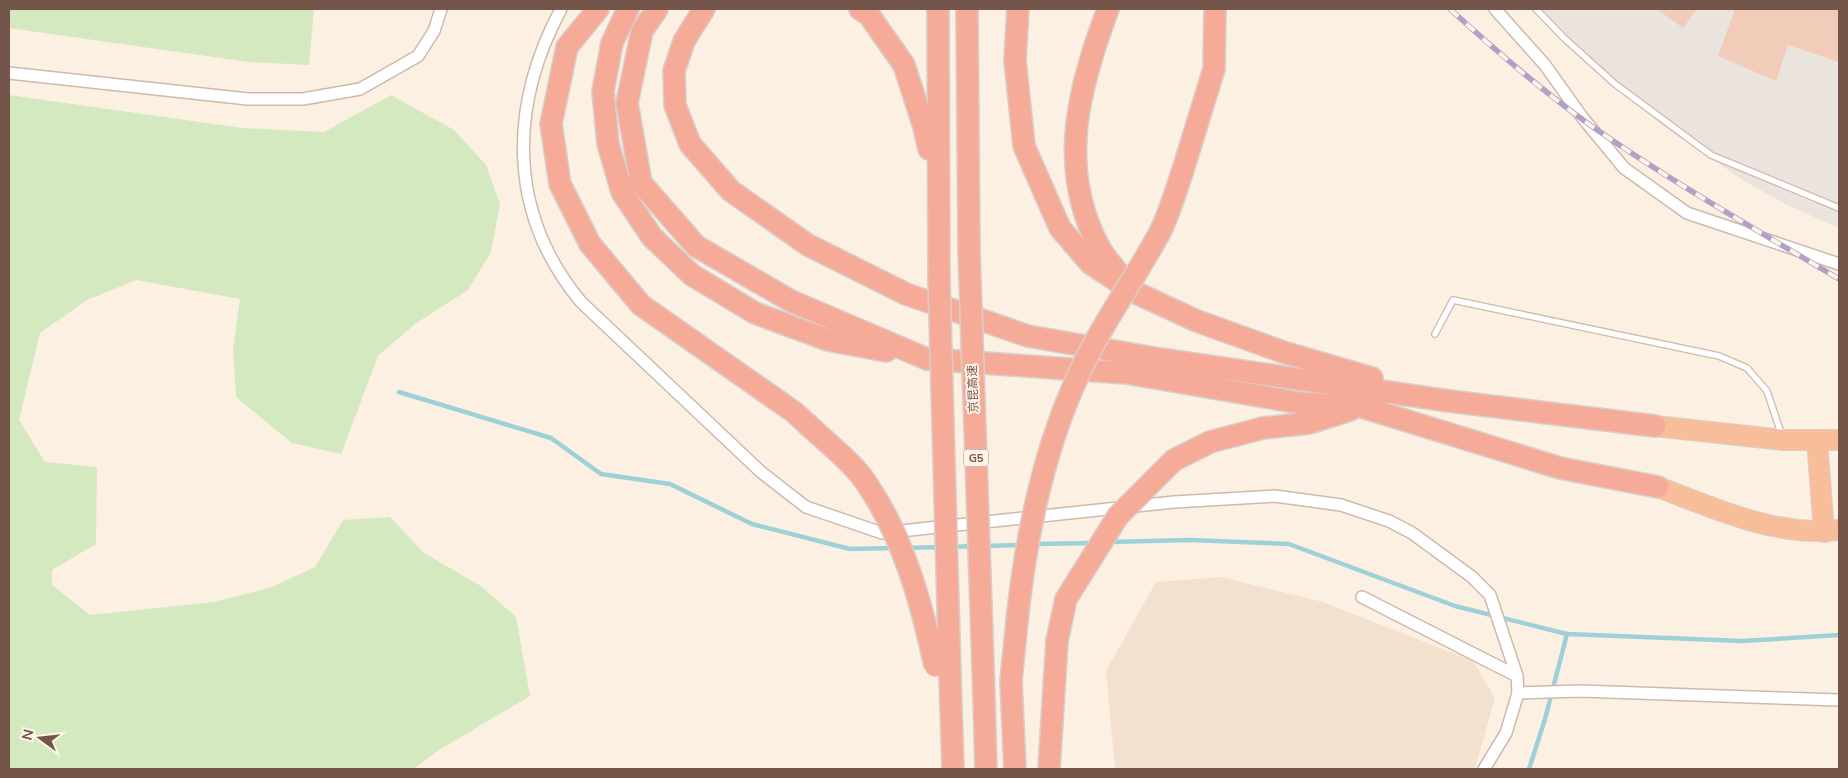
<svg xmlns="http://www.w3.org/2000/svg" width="1848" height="778" viewBox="0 0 1848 778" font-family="Mulish,'Noto Sans SC',sans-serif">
<rect width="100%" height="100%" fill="#fcf0e2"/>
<polygon fill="#f3e1d0" points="1222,577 1323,602 1473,661 1495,698 1475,769 1115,769 1106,671 1156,582"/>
<polygon fill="#ebe3dd" points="1531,9 1839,9 1839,228 1787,205 1746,182 1667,129 1593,69"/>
<g fill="#d4e9c0">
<polygon points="9,9 314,9 309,65 249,62 9,28"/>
<polygon points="9,95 242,128 324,132 391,95 454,130 486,165 500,204 491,252 468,290 415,324 378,356 341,454 292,443 236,397 233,350 240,299 136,280 87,300 40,333 19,420 45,462 97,467 96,544 52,570 52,585 90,615 214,602 272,587 315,567 343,520 390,517 424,553 481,586 516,617 530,696 439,750 413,769 9,769"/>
</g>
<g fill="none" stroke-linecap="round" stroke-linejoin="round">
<g stroke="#9dd1d7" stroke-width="4.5">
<polyline points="399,392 551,438 601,474 670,484 752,524 850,549 894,548"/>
<polyline points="1109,542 1191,540 1289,544 1455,606 1567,634 1742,641 1839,635"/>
<polyline points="1034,544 1094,543"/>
<polyline points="984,546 1021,545"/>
<polyline points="952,547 974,546"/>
<polyline points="907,548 941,547"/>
<polyline points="1529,769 1545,719 1567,634"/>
</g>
</g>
<g fill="#f1ccb9">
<polygon points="1657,9 1697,9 1683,28"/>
<polygon points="1735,9 1839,9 1839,62 1788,45 1776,81 1718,56"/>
</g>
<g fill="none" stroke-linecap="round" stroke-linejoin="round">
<g stroke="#cfb9ac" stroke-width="8">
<g id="service">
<polyline points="1536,9 1564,38 1615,84 1711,155 1839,208"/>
<polyline points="1435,334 1453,300 1719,356 1747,368 1767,391 1782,436"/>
</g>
</g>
<g stroke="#cfb9ac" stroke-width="14">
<g id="minor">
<path d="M561,9c-53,99 -53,205 20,293l180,170 45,35 76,26 292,-31 101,-6 66,9 48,16 23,12 60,44 18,18 27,81 1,17 -12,40 -22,36"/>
<polyline points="1495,9 1545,65 1582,117 1624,168 1687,213 1839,264"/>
<polyline points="9,73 248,99 303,99 360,89 418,56 434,31 441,9"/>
<polyline points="1362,597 1517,676"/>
<polyline points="1518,693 1580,691 1839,700"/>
</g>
</g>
<g stroke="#d8cfcc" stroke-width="22">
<g id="trunk">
<polyline points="1655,426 1783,440 1839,440"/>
<polyline points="1817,440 1824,532"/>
<path d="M1658,487c58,22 118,50 181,43"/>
</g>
</g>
<g stroke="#d8cfcc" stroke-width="24">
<g id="motorway">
<polyline points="598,9 567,47 551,124 560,184 590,244 641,305 794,412 807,424"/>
<polyline points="628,9 612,43 603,91 608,144 622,192 652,237 692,275 755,313 828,340 886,351"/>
<polyline points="657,9 642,31 627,103 641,183 696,246 791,301 927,359 1126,373 1300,403 1362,407 1560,468 1658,487"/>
<polyline points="704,9 684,41 674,71 675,105 690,144 731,191 808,245 906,294 1028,336 1160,359 1449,401 1655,426"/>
<polyline points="860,9 869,15 904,65 924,127 929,149"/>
<polyline points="938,9 939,280"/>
<polyline points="967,9 969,250"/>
<polyline points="1018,9 1015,60 1024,146 1060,228 1090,263 1132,291 1197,321 1283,352 1372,378"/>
<path d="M1108,9c-29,78 -51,157 -10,236 6,12 17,23 25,34"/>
<polyline points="1182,173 1214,69 1215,9"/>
<polyline points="1263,428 1309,423 1350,410"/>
<polyline points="1015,641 1011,681 1015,769"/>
<polyline points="983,666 986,769"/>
<polyline points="950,676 953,769"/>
<polyline points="1049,769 1057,641"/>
</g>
</g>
<use href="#service" stroke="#fff" stroke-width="5.5"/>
<use href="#minor" stroke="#fff" stroke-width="11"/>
<use href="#trunk" stroke="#f8be99" stroke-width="20"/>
<use href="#motorway" stroke="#f6ab98" stroke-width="21"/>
<g stroke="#b2a1c5" stroke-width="5.5">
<path id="rail" d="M1450,9c45,41 91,81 140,116 80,56 165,104 249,154"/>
</g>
<use href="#rail" stroke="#fff4e7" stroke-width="4" stroke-dasharray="11" stroke-linecap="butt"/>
<g stroke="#d8cfcc" stroke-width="24" stroke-linecap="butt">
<g id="motorway-bridge">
<polyline points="969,250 983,666"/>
<polyline points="939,280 950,676"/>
<path d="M807,424c17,16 45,38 58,57 38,55 56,120 70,185"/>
<path d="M1015,641c8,-90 25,-183 63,-265 22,-50 55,-94 81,-142 10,-19 16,-41 23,-61"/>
<polyline points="1057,641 1066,599 1118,516 1174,460 1210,442 1263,428"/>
</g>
</g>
<use href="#motorway-bridge" stroke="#f6ab98" stroke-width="21"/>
</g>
<g text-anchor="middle" stroke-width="4" stroke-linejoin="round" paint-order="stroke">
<rect fill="#fff4e7" stroke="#9d8578" stroke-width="1" x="963.5" y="449.5" width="25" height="17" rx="4"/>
<g font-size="11" font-weight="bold" fill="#735549">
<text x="976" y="462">G5</text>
</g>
<g font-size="12" fill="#735549" stroke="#fff4e7">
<text transform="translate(973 389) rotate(-92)" y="4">京昆高速</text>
</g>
</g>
<rect width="1848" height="778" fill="none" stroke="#735549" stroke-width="20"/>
<g transform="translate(40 738) rotate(285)" stroke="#fff4e7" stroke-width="4" paint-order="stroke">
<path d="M0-4L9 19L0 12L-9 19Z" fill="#735549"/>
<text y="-8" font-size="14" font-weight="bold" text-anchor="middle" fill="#735549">N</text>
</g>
</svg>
